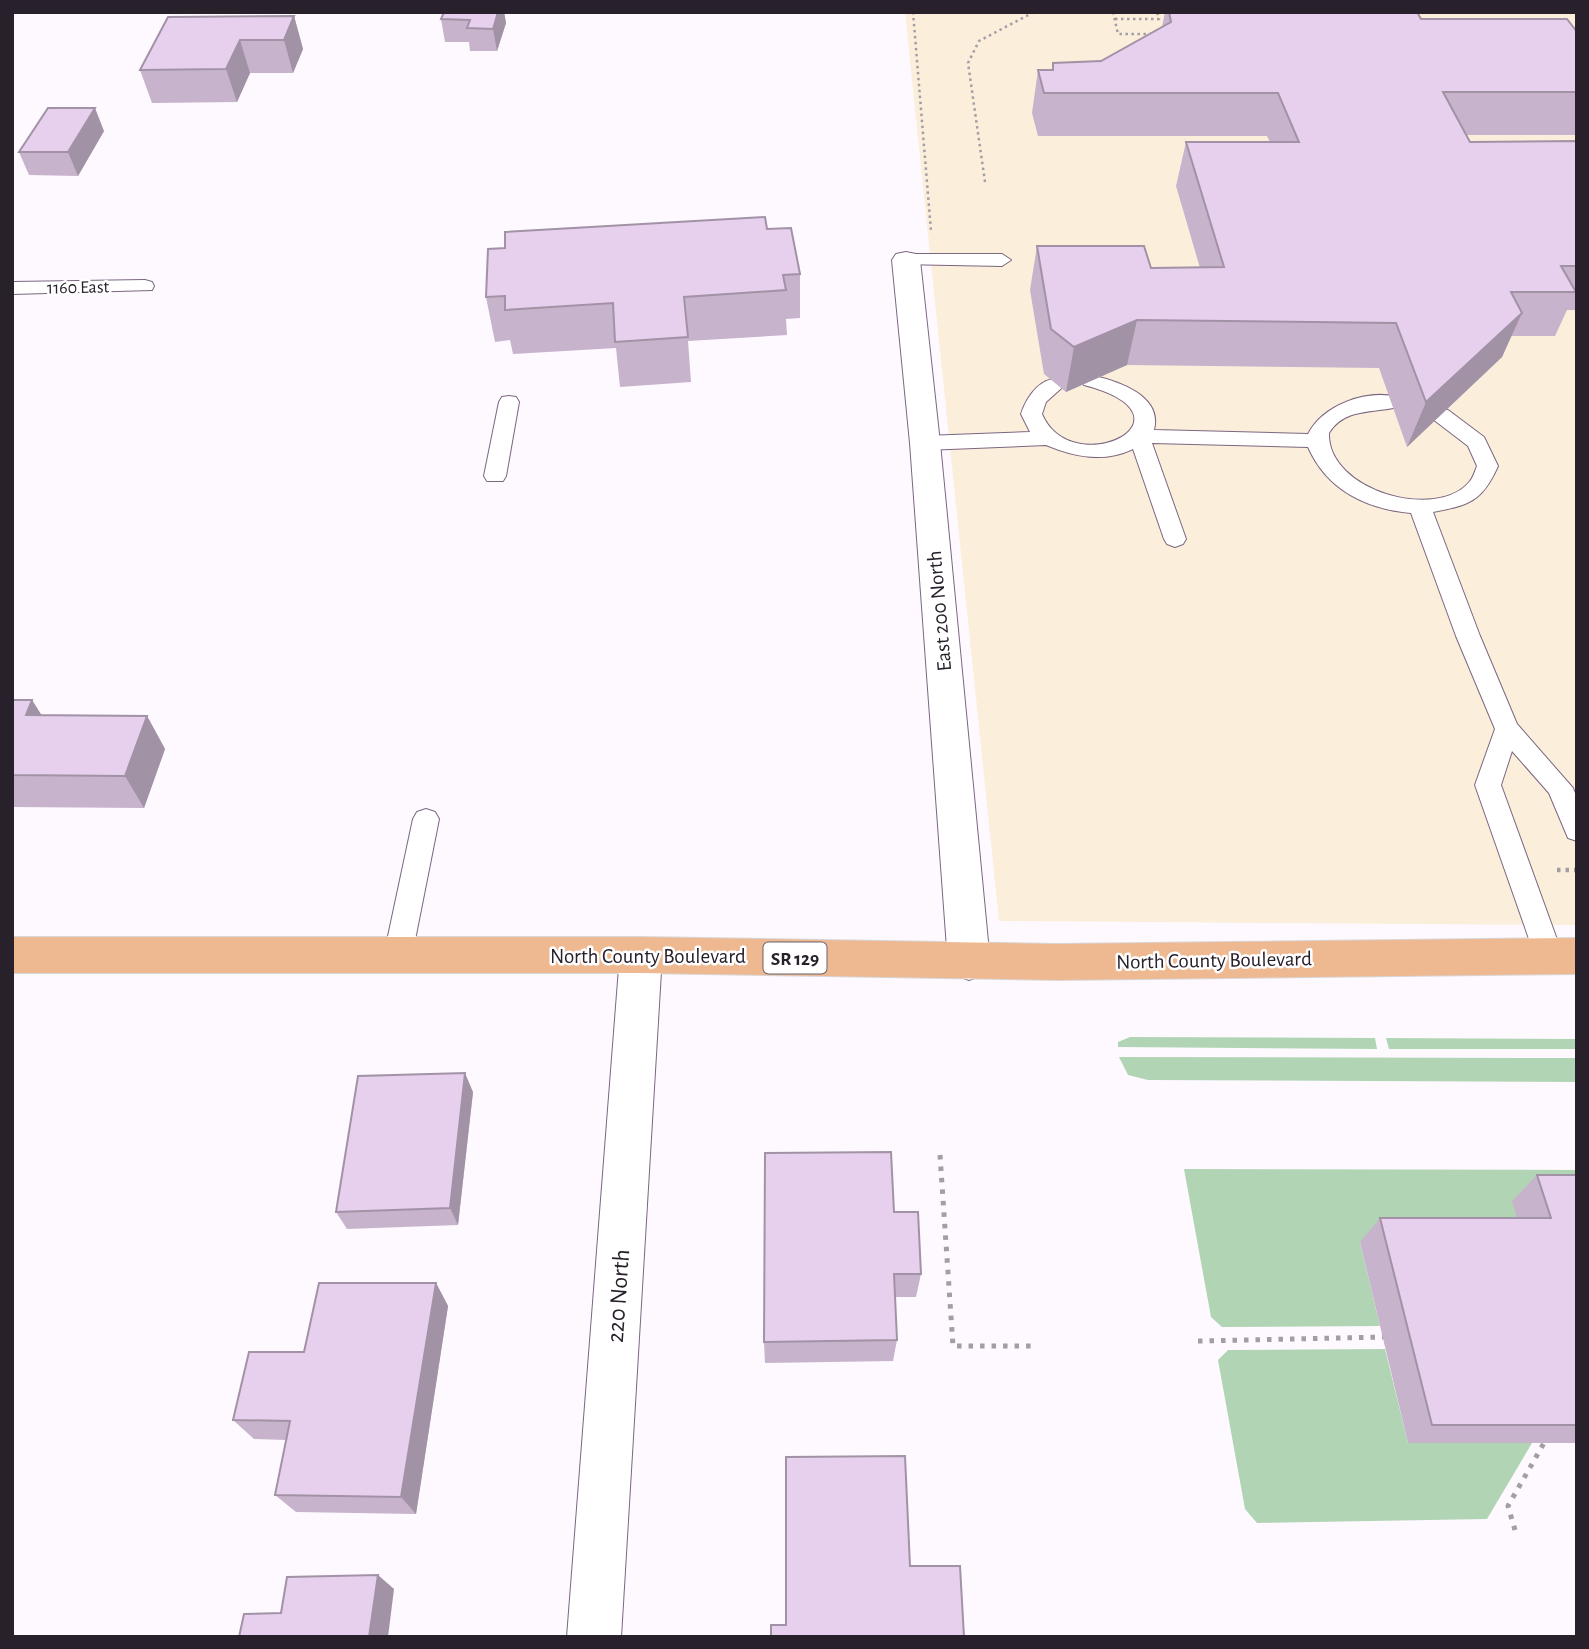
<svg xmlns="http://www.w3.org/2000/svg" width="1589" height="1649" viewBox="0 0 1589 1649" font-family="'Alegreya Sans',sans-serif">
<rect width="100%" height="100%" fill="#fdf9ff"/>
<polygon fill="#fbefdb" points="905,12 1577,12 1577,925 999,921"/>
<g fill="#b1d5b4">
<polygon points="1130,1037 1375,1038 1377,1049 1118,1047 1118,1042"/>
<polygon points="1386,1038 1577,1039 1577,1049 1389,1049"/>
<polygon points="1119,1057 1577,1058 1577,1082 1148,1080 1128,1075"/>
<polygon points="1184,1169 1577,1170 1577,1200 1525,1242 1360,1242 1380,1326 1222,1327 1211,1317"/>
<polygon points="1385,1349 1408,1443 1532,1443 1487,1519 1257,1523 1245,1509 1218,1360 1228,1350"/>
</g>
<g fill="none" stroke-linecap="round" stroke-linejoin="round">
<g stroke="#7b6680" stroke-width="2">
<g id="service">
<polygon points="906,254 1002,254 1011,260 1002,266 899,264 897,260 899,256"/>
<polygon points="145,280 152,282 154,286 152,290 12,294 12,282"/>
<path d="M1091,375c26,6 72,20 63,55l154,4c15,-29 58,-45 90,-37l3,5 -3,5c-24,6 -54,1 -69,26 -2,58 109,89 141,48 3,-3 5,-10 7,-15l-9,-20 -34,-26 -3,-5 3,-5h14l36,27 14,29c-16,36 -29,39 -65,46l47,124 37,88 56,64 4,10v43l-9,-3 -19,-45 -37,-42 -11,34 62,171 -4,8 -10,4 -10,-4 -4,-8 -60,-171 20,-56 -39,-93 -45,-123c-45,-4 -84,-23 -103,-66l-156,-4 34,96 -3,5 -8,3 -8,-3 -3,-5 -31,-90c-29,14 -58,8 -87,-4l-121,5 -7,-2 -4,-5 4,-5 7,-2 105,-4 -9,-18c6,-18 21,-40 42,-34l3,4 -20,18 -4,12c30,70 164,3 42,-29l-3,-4 3,-4z"/>
<polygon points="509,396 516,397 519,402 506,476 503,481 487,481 484,476 499,402 502,397"/>
<polygon points="426,809 435,812 439,819 412,955 408,963 398,967 388,963 384,955 413,819 417,812"/>
</g>
</g>
<g stroke="#7b6680" stroke-width="2">
<g id="minor">
<polygon points="906,252 916,254 920,260 940,443 990,962 984,974 969,980 954,974 948,962 910,443 892,260 896,254"/>
<polygon points="641,937 656,943 662,955 621,1637 567,1637 620,955 626,943"/>
</g>
</g>
<g stroke="#d8d7d9" stroke-width="2">
<polygon id="primary" points="12,937 641,937 1057,944 1577,938 1577,974 1057,980 641,973 12,973"/>
</g>
<g stroke="#a39ea5" stroke-width="2.5" stroke-dasharray="2.5 3.5" stroke-linecap="butt">
<polyline points="913,12 931,231"/>
<polyline points="1113,12 1118,34 1155,34"/>
<polyline points="1115,19 1159,19 1157,12"/>
<polyline points="985,182 968,63 979,41 1034,12"/>
</g>
<polyline stroke="#a39ea5" stroke-width="4.5" stroke-dasharray="3.5 5" stroke-linecap="butt" points="1557,870 1575,870"/>
<g stroke="#a39ea5" stroke-width="5" stroke-dasharray="4.5 7" stroke-linecap="butt">
<polyline points="940,1155 953,1346 1033,1346"/>
<polyline points="1198,1341 1383,1337"/>
<polyline points="1515,1530 1508,1506 1544,1443"/>
</g>
<use href="#service" fill="#fff" fill-rule="evenodd"/>
<use href="#minor" fill="#fff" fill-rule="evenodd"/>
<use href="#primary" fill="#eeb891" fill-rule="evenodd"/>
</g>
<g fill="#c7b3cc">
<polygon points="498,12 504,12 506,23 497,51 470,51 469,42 445,42 441,19"/>
<polygon points="1165,12 1417,12 1421,19 1577,32 1577,135 1467,135 1470,142 1577,141 1577,310 1567,310 1555,336 1511,336 1502,357 1407,447 1379,368 1127,365 1066,392 1044,374 1030,290 1037,246 1151,268 1200,268 1176,186 1186,142 1270,142 1267,136 1038,136 1032,113 1038,70 1052,70 1053,63 1101,61 1162,27"/>
<polygon points="294,16 303,49 293,73 250,73 237,102 152,103 140,70"/>
<polygon points="104,131 78,176 29,175 19,152"/>
<polygon points="767,229 800,274 800,318 786,319 787,335 688,341 691,382 620,387 616,348 513,354 510,340 495,342 486,297"/>
<polygon points="12,700 32,700 41,715 147,716 165,749 144,808 12,807"/>
<polygon points="473,1092 458,1225 347,1229 336,1212"/>
<polygon points="1537,1175 1577,1175 1577,1449 1575,1443 1408,1443 1360,1242 1380,1218 1517,1218 1512,1201"/>
<polygon points="894,1212 921,1274 916,1297 895,1297 897,1340 893,1361 765,1363 764,1342"/>
<polygon points="436,1283 448,1306 416,1514 296,1512 275,1495 287,1440 254,1439 233,1420 304,1352"/>
</g>
<g fill="#a292a6">
<polygon points="498,12 504,12 506,23 497,51 493,29"/>
<polygon points="294,16 303,49 293,73 284,40"/>
<polygon points="240,40 250,73 237,102 226,69"/>
<polygon points="95,108 104,131 78,176 68,152"/>
<polygon points="1522,313 1502,357 1407,447 1426,402"/>
<polygon points="1137,320 1127,365 1066,392 1074,347"/>
<polygon points="32,700 53,733 26,715"/>
<polygon points="147,716 165,749 144,808 125,776"/>
<polygon points="465,1073 473,1092 458,1225 450,1208"/>
<polygon points="436,1283 448,1306 416,1514 401,1497"/>
<polygon points="378,1575 394,1589 388,1637 369,1637"/>
</g>
<g fill="#e7d0ed" stroke="#a292a6" stroke-width="2">
<polygon points="444,12 498,12 493,29 467,28 470,20 441,19"/>
<polygon points="1169,12 1417,12 1421,19 1567,19 1577,32 1577,92 1443,92 1470,142 1577,141 1577,266 1561,266 1576,292 1511,292 1522,313 1426,402 1396,323 1137,320 1074,347 1051,329 1037,246 1144,246 1151,268 1224,267 1186,142 1299,142 1278,93 1044,93 1038,70 1053,70 1053,63 1101,61 1171,22"/>
<polygon points="294,16 284,40 240,40 226,69 140,70 168,17"/>
<polygon points="48,108 95,108 68,152 19,152"/>
<polygon points="765,217 767,229 791,228 800,274 783,275 786,290 684,297 688,337 615,342 613,303 505,310 505,296 486,297 488,249 505,248 505,232"/>
<polygon points="12,700 32,700 26,715 147,716 125,776 12,775"/>
<polygon points="465,1073 450,1208 336,1212 358,1076"/>
<polygon points="891,1152 894,1212 918,1212 921,1274 894,1274 897,1340 764,1342 765,1153"/>
<polygon points="1537,1175 1577,1175 1577,1425 1432,1425 1380,1218 1551,1218"/>
<polygon points="319,1283 436,1283 401,1497 275,1495 290,1421 233,1420 249,1352 304,1352"/>
<polygon points="905,1456 910,1566 960,1566 964,1637 771,1637 771,1625 786,1625 786,1457"/>
<polygon points="378,1575 369,1637 239,1637 244,1614 281,1613 287,1577"/>
</g>
<g text-anchor="middle" stroke-width="5" stroke-linejoin="round" paint-order="stroke">
<g font-size="18" fill="#28202a" stroke="#fff">
<text transform="translate(78 287) rotate(-1)" y="6">1160 East</text>
</g>
<rect fill="#fff" stroke="#68636a" stroke-width="2" x="763.5" y="942.5" width="63" height="31" rx="5"/>
<g font-size="19" font-weight="bold" fill="#28202a">
<text x="795" y="965">SR 129</text>
</g>
<g font-size="21" fill="#28202a" stroke="#fff">
<text transform="translate(939 611) rotate(-95)" y="7">East 200 North</text>
<text x="648" y="963">North County Boulevard</text>
<text transform="translate(1214 960) rotate(-1)" y="7">North County Boulevard</text>
</g>
<g font-size="24" fill="#28202a" stroke="#fff">
<text transform="translate(618 1296) rotate(-86)" y="8">220 North</text>
</g>
</g>
<rect width="1589" height="1649" fill="none" stroke="#28202a" stroke-width="28"/>
</svg>
